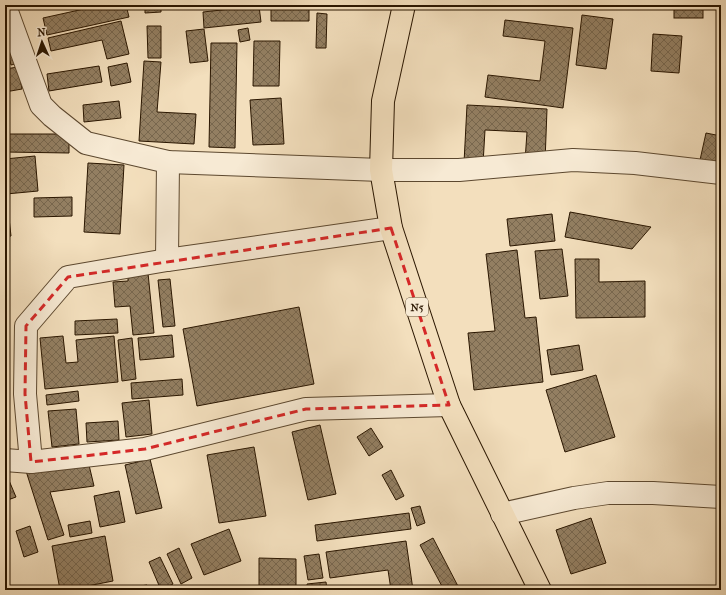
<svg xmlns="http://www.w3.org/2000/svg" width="726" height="595" viewBox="0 0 726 595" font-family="'IM FELL French Canon',serif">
<defs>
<pattern id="building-cross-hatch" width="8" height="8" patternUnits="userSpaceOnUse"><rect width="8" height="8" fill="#937f62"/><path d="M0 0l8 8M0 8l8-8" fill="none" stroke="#78674e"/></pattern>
</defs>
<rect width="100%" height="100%" fill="#f3dfbd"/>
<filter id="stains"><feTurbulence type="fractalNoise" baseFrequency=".005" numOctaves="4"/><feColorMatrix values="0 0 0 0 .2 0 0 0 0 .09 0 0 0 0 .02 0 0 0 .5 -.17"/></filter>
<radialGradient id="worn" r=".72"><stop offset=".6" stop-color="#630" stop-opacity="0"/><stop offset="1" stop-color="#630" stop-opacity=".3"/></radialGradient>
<g fill="url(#building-cross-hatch)" stroke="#2a1600">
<polygon points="48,5 79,5 48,7"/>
<polygon points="102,5 126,5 129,17 47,35 43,18"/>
<polygon points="145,5 161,5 161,12 145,13"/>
<polygon points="309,5 309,21 271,21 271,6"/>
<polygon points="596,5 630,5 629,7"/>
<rect x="674" y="5" width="29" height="13"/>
<polygon points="259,6 261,22 204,28 203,12"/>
<polygon points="317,13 327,14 326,48 316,48"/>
<polygon points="582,15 613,19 606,69 576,65"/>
<polygon points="505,20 573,28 563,108 485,97 488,75 540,81 545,41 503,36"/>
<polygon points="121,21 129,54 107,59 102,40 51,51 48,38"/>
<polygon points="147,26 161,26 161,58 148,58"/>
<polygon points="248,28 250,40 240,42 238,30"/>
<polygon points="204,29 208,61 190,63 186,31"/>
<polygon points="653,34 682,36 679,73 651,71"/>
<polygon points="254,41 280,41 279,86 253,86"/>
<polygon points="211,43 237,43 235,148 209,147"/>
<polygon points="17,51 20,63 11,65 8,53"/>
<polygon points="144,61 161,62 157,112 196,114 194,144 139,141"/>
<polygon points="127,63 131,82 111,86 108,67"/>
<polygon points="99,66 102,82 49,91 47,74"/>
<polygon points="18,67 22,89 5,92 5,69"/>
<polygon points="281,98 284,144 253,145 250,100"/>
<polygon points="119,101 121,118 84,122 83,105"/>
<polygon points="467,105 547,109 545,162 525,161 527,132 485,130 483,164 464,163"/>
<polygon points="706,133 721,136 721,164 700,160"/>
<polygon points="5,134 69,134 69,153 5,152"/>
<polygon points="35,156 38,191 6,194 5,159"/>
<polygon points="88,163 124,165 120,234 84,232"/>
<polygon points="72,197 72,216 34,217 34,198"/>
<polygon points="5,209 8,209 11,236 5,237"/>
<polygon points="570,212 651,227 632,249 565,237"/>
<polygon points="552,214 555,241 510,246 507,219"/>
<polygon points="562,249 568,296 540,299 535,251"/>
<polygon points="517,250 525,318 536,317 543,382 474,390 468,333 495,331 486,254"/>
<polygon points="575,259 599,259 599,282 645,281 645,317 576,318"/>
<polygon points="148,273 154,333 133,335 130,306 115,307 113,282 128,281 128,274"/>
<polygon points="170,279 175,326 163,327 158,280"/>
<polygon points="299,307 314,384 197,406 183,329"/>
<polygon points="117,319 118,333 75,335 75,321"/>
<polygon points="172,335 174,357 140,360 138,338"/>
<polygon points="63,336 66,363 78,362 76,340 114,336 118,382 45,389 40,338"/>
<polygon points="132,338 136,379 122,381 118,340"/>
<polygon points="579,345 583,370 551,375 547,350"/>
<polygon points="596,375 615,437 565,452 546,390"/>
<polygon points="182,379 183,395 132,399 131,383"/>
<polygon points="78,391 79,401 47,405 46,395"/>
<polygon points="149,400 152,434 126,437 122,403"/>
<polygon points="76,409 79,444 52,447 48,411"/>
<polygon points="118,421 119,440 87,442 86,423"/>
<polygon points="320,425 336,494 308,500 292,432"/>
<polygon points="371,428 383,447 369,456 357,437"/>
<polygon points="254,447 266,516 219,523 207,455"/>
<polygon points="150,459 162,508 136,514 125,465"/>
<polygon points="89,465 94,486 50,492 64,535 48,540 26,471"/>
<polygon points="391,470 404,496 396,500 382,475"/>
<polygon points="5,471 16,497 5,501"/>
<polygon points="119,491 125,522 100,527 94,496"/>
<polygon points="420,506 425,523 417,526 411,508"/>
<polygon points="409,513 411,529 317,541 315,525"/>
<polygon points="591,518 606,563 571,574 556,530"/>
<polygon points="90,521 92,533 70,537 68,525"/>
<polygon points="30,526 38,552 24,557 16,531"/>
<polygon points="229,529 241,561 204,575 191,544"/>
<polygon points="105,536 113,581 67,590 60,590 52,546"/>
<polygon points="433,538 460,590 444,590 420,545"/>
<polygon points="406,541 413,590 391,590 388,570 330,578 326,552"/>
<polygon points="179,548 192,578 181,584 167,554"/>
<polygon points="319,554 323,578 308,580 304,556"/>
<polygon points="160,557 173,584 161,590 149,562"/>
<polygon points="259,558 296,559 296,590 259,590"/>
<polygon points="326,582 327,590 308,590 307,584"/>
<polygon points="147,585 148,590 125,590 125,588"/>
<polygon points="18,586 18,590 5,590 5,587"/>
</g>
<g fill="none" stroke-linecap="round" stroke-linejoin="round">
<g stroke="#5c482f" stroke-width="24">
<g id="street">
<polyline points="5,6 41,105 52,116 86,143 168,162 381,170 459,170 573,160 635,163 721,173"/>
<polyline points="167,260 168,162"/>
<polyline points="5,460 31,462 25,394 26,326 68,277 167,260 391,228"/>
<polyline points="31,462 145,449 306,409 449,405"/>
<polyline points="502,514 574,498 608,493 653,493 721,497"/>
</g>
</g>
<g stroke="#2a1600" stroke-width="24">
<polyline id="primary" points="404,5 383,101 381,170 391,228 449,405 540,590"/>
</g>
<use href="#street" stroke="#f7ead4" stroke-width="22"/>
<use href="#primary" stroke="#f3dfbd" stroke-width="22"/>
</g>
<path fill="none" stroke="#d62828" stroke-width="3" stroke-dasharray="8 5" stroke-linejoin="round" d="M391,228l58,177 -143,4 -161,40 -114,13 -6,-68 1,-68 42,-49z"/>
<g text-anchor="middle" stroke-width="3.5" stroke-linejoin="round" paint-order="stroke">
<rect fill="#f7ead4" stroke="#685640" stroke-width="1" x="406" y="298" width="22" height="18" rx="3"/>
<g font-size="11" font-weight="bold" fill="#2a1600">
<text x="417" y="311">N5</text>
</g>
</g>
<rect width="726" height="595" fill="none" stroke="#f3dfbd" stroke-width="20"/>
<rect x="6" y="6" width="714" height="583" fill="none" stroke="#2a1600" stroke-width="2"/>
<rect x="10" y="10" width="706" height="575" fill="none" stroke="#2a1600"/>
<g transform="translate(42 42) rotate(357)" stroke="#f7ead4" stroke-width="3" paint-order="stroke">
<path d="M0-3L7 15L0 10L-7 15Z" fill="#2a1600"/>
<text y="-6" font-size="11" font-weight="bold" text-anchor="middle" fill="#2a1600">N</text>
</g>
<rect width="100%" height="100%" filter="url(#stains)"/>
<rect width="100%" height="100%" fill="url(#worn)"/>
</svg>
